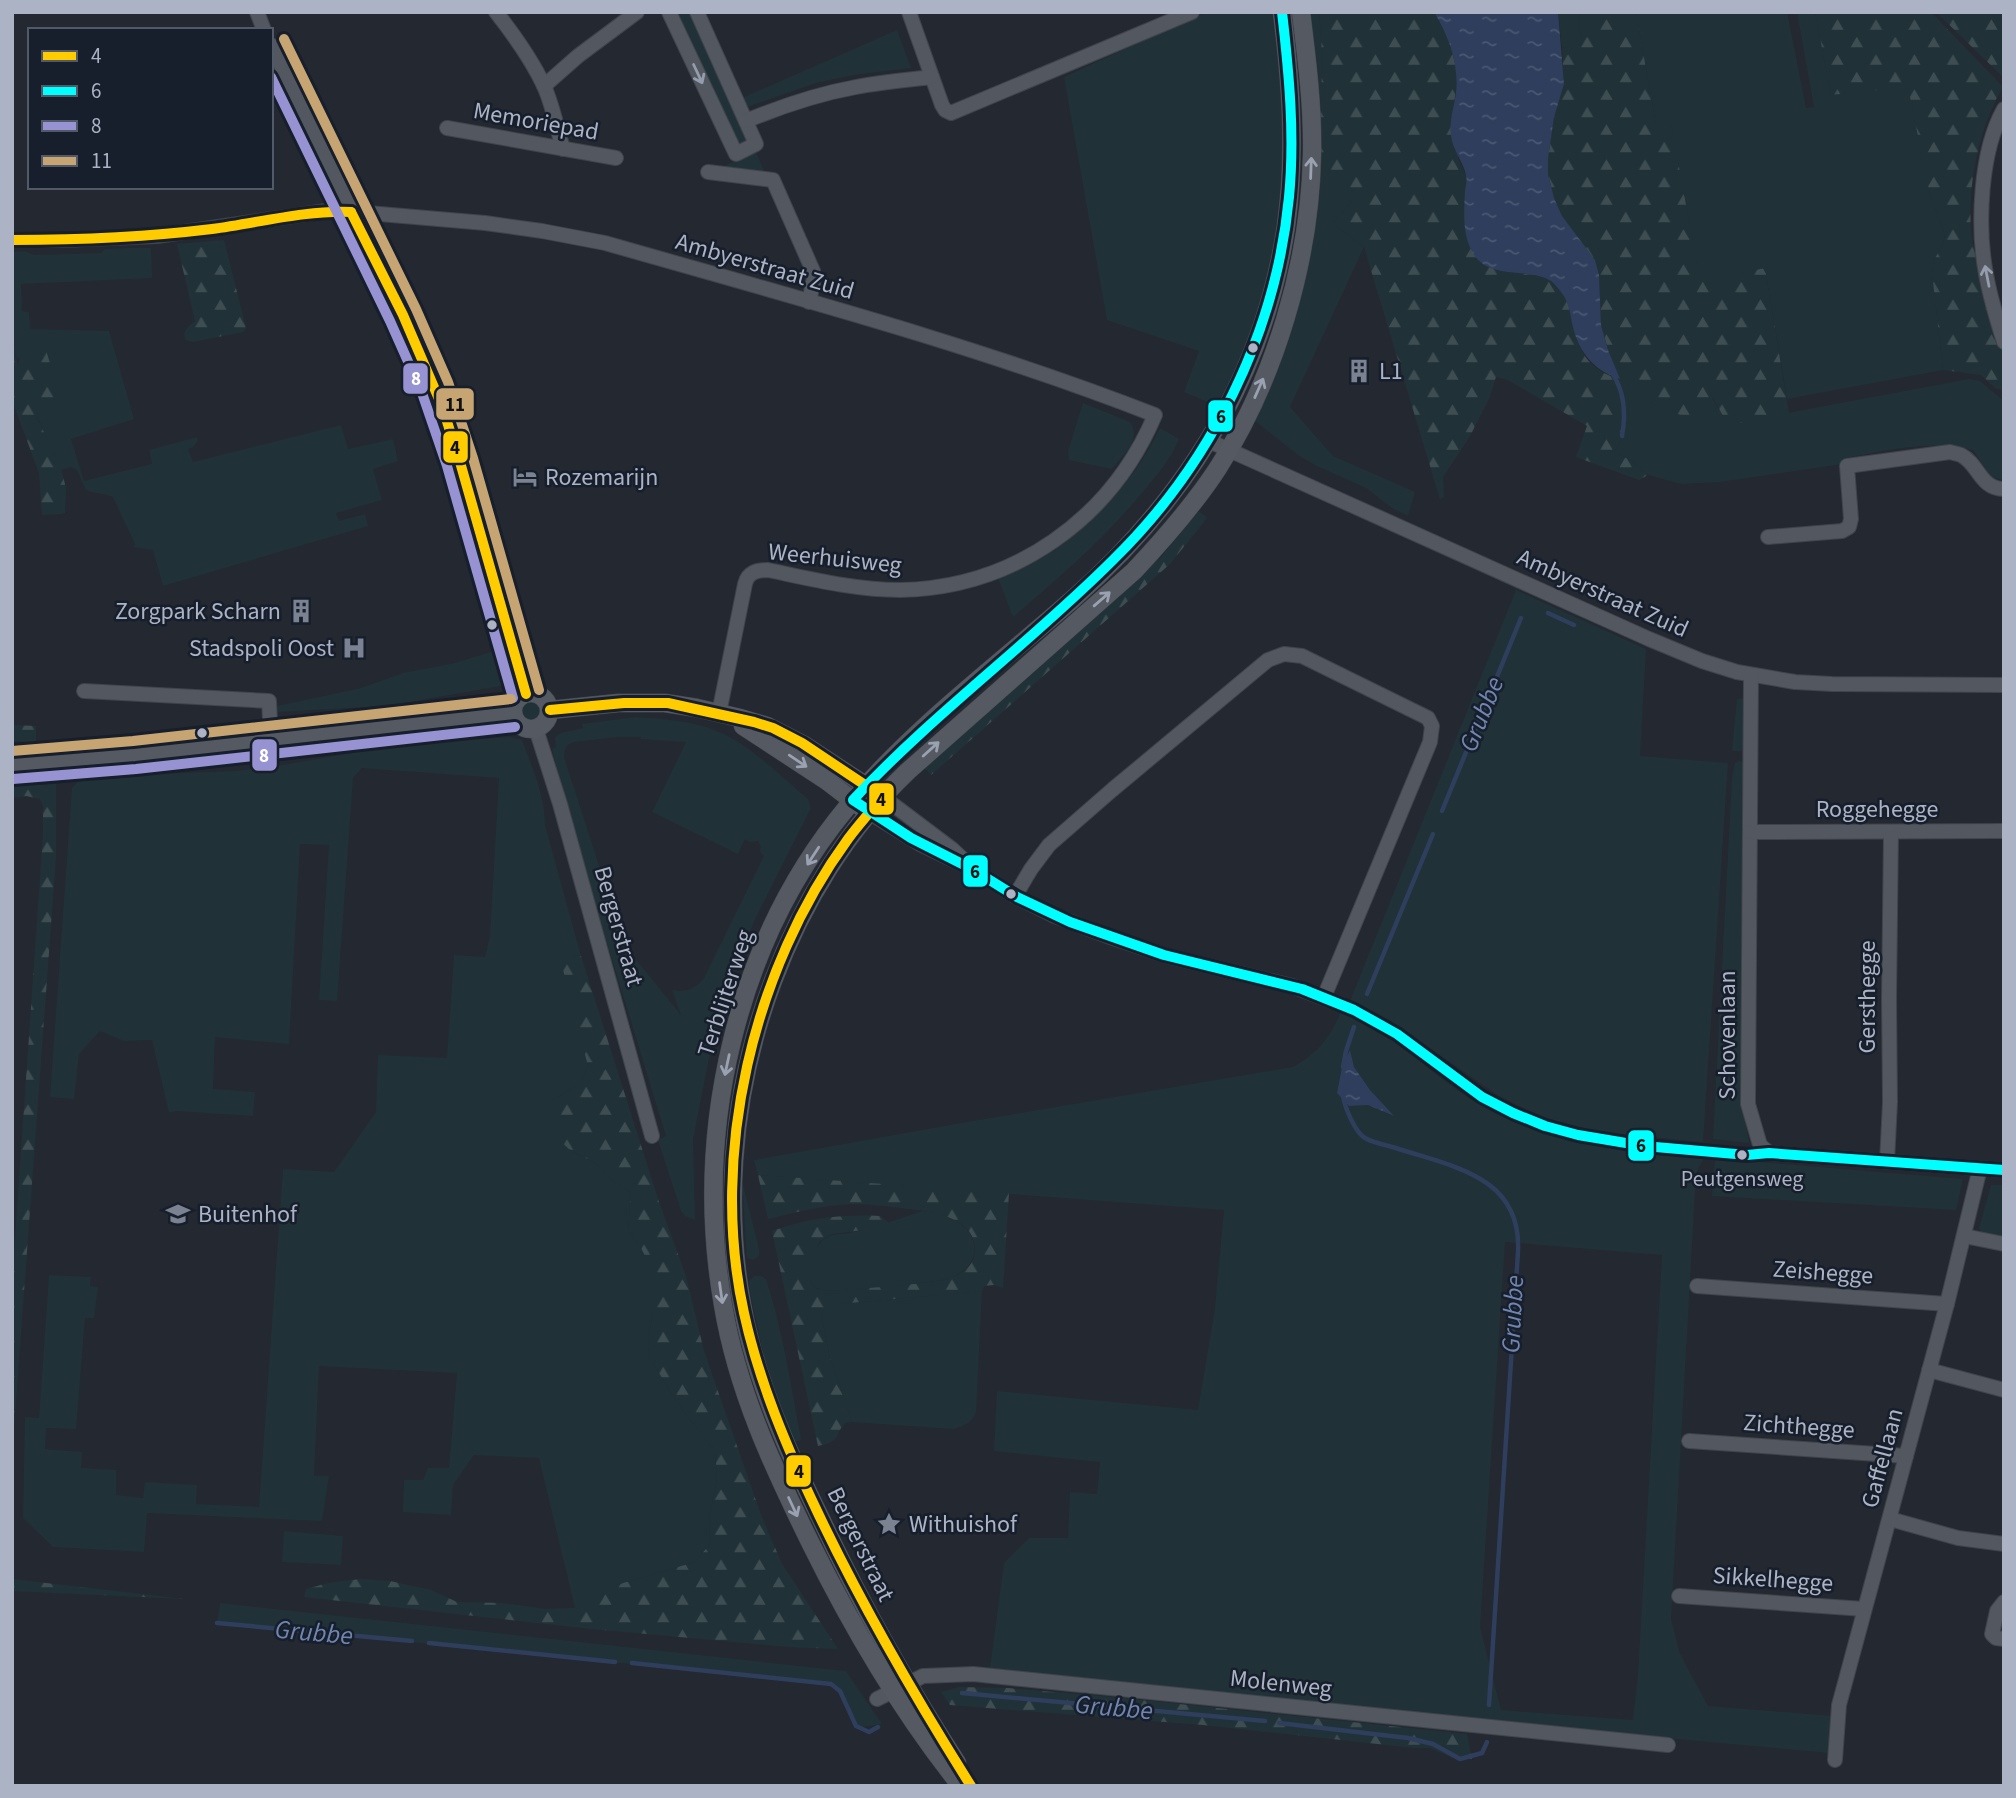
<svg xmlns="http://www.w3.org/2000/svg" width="2016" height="1798" viewBox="0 0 2016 1798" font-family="'Source Sans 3',sans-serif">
<defs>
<pattern id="forest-firs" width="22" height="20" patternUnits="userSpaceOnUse" patternTransform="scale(1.75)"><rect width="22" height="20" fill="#203237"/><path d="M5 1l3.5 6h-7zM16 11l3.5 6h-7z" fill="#3e4d52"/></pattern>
<pattern id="water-ripples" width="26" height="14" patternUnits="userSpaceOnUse" patternTransform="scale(1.75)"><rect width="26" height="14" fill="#2e3e5c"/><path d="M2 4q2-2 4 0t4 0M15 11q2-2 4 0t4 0" fill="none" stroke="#4a5872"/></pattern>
</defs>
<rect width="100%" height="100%" fill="#232831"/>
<g fill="#203237" fill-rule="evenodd">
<polygon points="673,12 693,12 747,140 743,145 737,146"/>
<polygon points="1206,12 1276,12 1282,65 1285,180 1267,290 1221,408 1184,392 1199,351 1107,320 1064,77"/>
<path d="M1305,12h14c6,55 1,109 -4,163l14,13 23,14 -19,21 31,24 -74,160 43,49 82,36 -7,24 -16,-8 -26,-20 -49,-22 -19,-11 -44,-35 50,-167z"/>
<polygon points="1558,12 1580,12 1578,24 1583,44 1562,48"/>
<polygon points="1636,12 1787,12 1806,108 1814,107 1797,12 1815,12 1831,95 1908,86 1929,191 1945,235 1943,244 1934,260 1932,273 1943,370 1787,399 1765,268 1700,282 1671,124 1656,125"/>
<polygon points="897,30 911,68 853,75 816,83 747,107 742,98"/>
<polygon points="756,152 766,175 722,167"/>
<path d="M129,248h22l1,30 -131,6 1,27 7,1 1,17 79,2 25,88 -63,20 13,42 68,-17 -3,-14 48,-13 1,4 -5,6 -5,2 5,13 148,-37 7,24 45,-10 5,22 -25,8 9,31 -46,13 3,8 26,-7 3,12 -205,60 -10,-36 -20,-3 2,-3 -22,-47c-9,-4 -18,-3 -27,-7l-9,-20 -6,-3 -10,3 -24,-54 25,-9 -16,-56 -29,8 -5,-16v-91l13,-1 9,4 67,-2 4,-4z"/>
<path d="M1620,379l40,30 52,-11 11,18v9l246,-46 11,2 24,20v79l-13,-3 -18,-27c-47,-10 -84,0 -131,9v5l-122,18 -39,2 -33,-9 -16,-14 -18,-9 10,-17 2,-21z"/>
<path d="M1083,403l47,19c12,18 -7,33 -18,47l-43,-9 -1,-9z"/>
<path d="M1160,428l19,11c-8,20 -23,37 -37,54 -38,46 -83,85 -129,124l-15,-39c19,-8 40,-16 58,-29 43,-30 81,-73 104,-121z"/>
<polygon points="1516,590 1646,649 1640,756 1728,763 1703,1142 1598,1132 1542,1117 1499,1096 1389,1020 1350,1001"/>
<polygon points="497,650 501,660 501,686 386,706 278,712 277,706 361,688 403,673 455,663"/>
<polygon points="1745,698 1745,748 1742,751 1732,751 1737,699"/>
<circle cx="532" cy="711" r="11"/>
<path d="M636,717c30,2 62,4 90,18 28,14 58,44 82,64l3,9 -56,111 -24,58 -17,56 -21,106 2,81 -10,-4 -4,-5 -23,-71 8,-4 -91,-298 -23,-89 4,-2 -1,-10 6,-4 22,-5 -1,-4zM618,737h23l-1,2 46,3 -34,70 86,42 7,-15 4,3 9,-1 3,6 -1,5 4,4 -60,122c-10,12 -18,14 -32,12l9,25 -56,-69 -61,-189c1,-9 1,-12 10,-15z"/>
<path d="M510,737l12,3c10,27 23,56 23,85l36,131 -11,-1 18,111 -7,17 -30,18 18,48 28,15 15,16 19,13 -3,38 12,15 13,26v38l-5,36 2,13 36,56 29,35 2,30 -8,39 1,25 -15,18 -72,21 -48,25 -36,-150 -65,-3 -21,30 -2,30 -48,-3 1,-32h19l5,-12h21l8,-95 -138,-7 -5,110h15l-7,45 -175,-8 -3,39 -91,-5 -30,-29 2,-101 14,1 10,-143 42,2 -1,9 8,1 -4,31h-9l-9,111 -30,-1 -1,21 37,3 -1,16 35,2v25l27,3 2,-16 52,3 -1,19 63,3 24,-338 51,3 42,-60 2,-57 69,3 7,-103 31,2 5,-21 9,-158 -137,-10 -9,10 -16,223 -18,-1 10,-155 -29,-1 -11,200 -74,-7 -2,52 42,3 -2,24 -77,-5 -7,2 -17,-73 -28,1 -24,-10 -21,23 -5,45 -24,-2 22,-309 8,-8 25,-4 130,-5 36,-4 121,-21z"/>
<polygon points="1739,761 1743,762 1745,764 1741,938 1742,1100 1749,1143 1713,1139 1732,778 1735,763"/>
<path d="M1341,1011c13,6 26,12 38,20 37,25 69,56 108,78 69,37 141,42 217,49l-8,15 -25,446 9,35 28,52 125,10 -4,37 -151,-14 -42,-1 -512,-54 -134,-16 14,-105 25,-25h39l2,-46 27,2 3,-32 -106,-11 3,-60 201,19 17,-102 9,-98 -466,-35 -4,-15 219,-39 320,-54c26,-15 37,-29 48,-56zM1350,1051l4,16 16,23 23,26 -25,-11 -18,1 -13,-13 5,-26zM1505,1242l157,13 -24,419 -5,46 -132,-10 -21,-83z"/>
<polygon points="1715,1158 1747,1161 1963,1179 1956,1210 1712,1196"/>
<path d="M742,1181l17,68v6c-4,5 -6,6 -12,3z"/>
<polygon points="1991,1185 2004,1185 2004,1240 1984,1234 1979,1229"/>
<path d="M923,1211c17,2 38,8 47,23 11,19 1,35 -18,43 -8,4 -18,4 -26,5 -33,6 -66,6 -98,9 -12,-2 -17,-4 -18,-16 -1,-11 4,-28 13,-35 10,-8 19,-5 31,-8 23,-5 46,-14 69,-21z"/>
<path d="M754,1276h7l5,3c17,52 25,107 35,160l-2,2h-5l-27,-70 -17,-79 -1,-11z"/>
<path d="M982,1291l-6,121c-4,11 -11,13 -22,17l-102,-7 -23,-68 -8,-41 18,-9z"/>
<polygon points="284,1531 343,1536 341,1565 282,1562"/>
<polygon points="220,1603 846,1671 882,1724 856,1728 842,1697 827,1682 721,1673 217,1623"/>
</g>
<g fill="url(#forest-firs)">
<path d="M1319,12h115l15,28 8,31 -1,20 -5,28 8,42 7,14 -1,51 32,44c13,3 45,4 54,11 35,23 6,79 68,98l-11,-29 -7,-26 -2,-49 -4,-14 -33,-45 -8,-18 -6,-24v-15l6,-42 10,-33 -2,-36 21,-4 -5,-20 2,-12h56l20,113 15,-2 29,158 65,-13 24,146 -66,12v-10l-10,-18 -25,19 -28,-8 -39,-29 5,34 -2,21 -10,17 18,9 16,14 -9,5 -63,-23 11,-31 -79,-46 -12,-3 -7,22 -20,39 -26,39 1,20 -4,2 -76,-252 -31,-24 19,-21 -24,-14 -13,-12c5,-55 10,-109 4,-164z"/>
<path d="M1815,12h116l72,75c-25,41 -37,105 -31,152 5,30 16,59 25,88 2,9 6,18 7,26 1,13 0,26 0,38l-9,-3 -14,-13 -38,-5 -11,-97 2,-13 9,-16 2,-9 -16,-44 -21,-104 -77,8z"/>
<polygon points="1936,12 2004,12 2004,78"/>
<polygon points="224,240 246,328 243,332 193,342 186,340 184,334 187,328 195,321 177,244"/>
<polygon points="12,343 18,365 20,358 46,350 63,407 37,417 61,469 66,488 65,512 62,514 42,515 39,473 12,400"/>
<polygon points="1199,511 1207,518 1170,564 931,775 924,767 1162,556"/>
<polygon points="12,725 36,726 36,742 12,741"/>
<polygon points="56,784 56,857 12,1455 12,1280 43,835 43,806 40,799 26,796 12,798 12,786"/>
<polygon points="570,955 581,956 659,1202 686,1276 704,1351 761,1515 782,1564 838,1649 789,1647 592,1629 304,1597 306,1589 328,1583 360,1579 390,1581 431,1590 457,1602 502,1603 545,1609 574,1608 623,1583 695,1562 710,1544 709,1519 717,1480 715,1450 686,1415 650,1359 648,1346 653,1310 653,1272 640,1246 628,1231 631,1193 612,1180 597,1164 569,1149 556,1137 551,1101 581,1083 588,1066 561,962"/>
<path d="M758,1175l251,18 -6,95 -9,-3 -10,1 -2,5 -143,13 -18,9 8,41 23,68 -7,1c-13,15 -2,17 -27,23l-46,-215c37,-13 68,-17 108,-15l8,6 -1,5 -55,7 -13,8 -9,27 1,14 6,6 11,2c33,-3 68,-4 101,-9 7,-1 15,-1 21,-4 12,-4 24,-13 25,-25 3,-38 -48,-42 -74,-45 -16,-2 -33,-4 -48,-4 -29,1 -57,8 -85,15z"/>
<polygon points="12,1579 184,1599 12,1591"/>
<polygon points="959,1687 1008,1688 1122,1698 1467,1734 1472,1759 1453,1758 1430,1748 1414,1748 1203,1725 950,1705 941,1692"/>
</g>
<g fill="url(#water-ripples)">
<path d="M1434,12h124l6,72 -10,33 -6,42v15l6,24 8,18 33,44 4,15 2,50 7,25 12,29c-25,-8 -41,-26 -47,-52 -3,-12 -3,-24 -12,-35 -2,-3 -7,-9 -10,-11 -21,-14 -62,0 -78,-28 -11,-18 -9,-42 -8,-63 1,-4 2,-11 1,-15 -3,-14 -14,-26 -15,-40 -2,-15 3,-28 5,-42 3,-30 -7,-56 -22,-81z"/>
<polygon points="1350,1050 1354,1067 1370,1090 1394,1116 1368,1105 1349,1106 1337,1093 1342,1067"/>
</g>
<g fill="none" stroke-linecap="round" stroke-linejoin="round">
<g stroke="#2e3e5c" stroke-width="4.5">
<path d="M1612,373c13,19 14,41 10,63"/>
<polyline points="1548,613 1574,625"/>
<polyline points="1442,811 1521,618"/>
<polyline points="1367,994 1433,834"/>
<polyline points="1343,1067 1346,1051 1354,1027"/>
<path d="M1343,1096c2,12 12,36 22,42 8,5 21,7 31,10 57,19 126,28 122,104l-29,453"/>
<polyline points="217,1623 412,1641"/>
<polyline points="429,1643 615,1662"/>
<polyline points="632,1663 831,1684 840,1691 856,1726 869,1732 878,1727"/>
<polyline points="962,1693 1265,1721"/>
<polyline points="1279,1723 1408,1738 1433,1744 1460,1759 1482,1753 1487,1742"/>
</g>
<g stroke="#3f434b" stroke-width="16">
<g id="minor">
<polyline points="257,12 264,30"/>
<path d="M496,12c18,23 36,48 48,74 9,20 13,42 19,63"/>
<polyline points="669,12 736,154 756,144 697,12"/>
<polyline points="909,12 942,105 945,110 951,113 1192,12"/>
<polyline points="271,45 403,315 435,388 460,462 526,694"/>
<polyline points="544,86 578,56 637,12"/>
<path d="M2004,109c-24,42 -27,117 -18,165 4,23 11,46 18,68"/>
<path d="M746,121c36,-15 72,-27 110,-34 25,-5 51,-7 76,-10"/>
<polyline points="447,128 616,158"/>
<polyline points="708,172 773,180 813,271 814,278 809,302"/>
<path d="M12,240h51l94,-4 176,-26 152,13 57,8 63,12c185,53 371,102 550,172 -44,104 -141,173 -255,175 -45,0 -89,-11 -132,-20 -11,0 -20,2 -23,14l-26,129"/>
<polyline points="1209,441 1649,639 1702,661 1737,672 1795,682 1832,684 2004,685"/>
<path d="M1768,537l74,-6 7,-4 2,-8 -4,-53 103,-14c4,1 8,2 11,3 18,9 19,34 43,34"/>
<polyline points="1751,675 1748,1104 1760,1145 1769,1153 2004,1170"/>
<polyline points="84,691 269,701 271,740"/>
<polyline points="536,729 560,804 652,1136"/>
<polyline points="883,797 952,849 966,862"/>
<polyline points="870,813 920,844 974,870 1015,896 1055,916 1110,937 1167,956 1292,986 1342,1005"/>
<polyline points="1750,832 2004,831"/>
<polyline points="1015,896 1031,869 1049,845 1112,790 1268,660 1284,654 1302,656 1428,718 1432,726 1430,742 1324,997"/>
<polyline points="1887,1162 1890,1102 1889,999 1891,832"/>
<polyline points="1964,1236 2004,1244"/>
<polyline points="1697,1286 1947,1304"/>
<polyline points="1929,1370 2004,1390"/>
<polyline points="1689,1441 1906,1456"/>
<polyline points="1890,1519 1958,1538 2004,1544"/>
<polyline points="1679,1596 1864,1609"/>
<polyline points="2004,1602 1997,1611 1992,1634 1996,1638 2004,1639"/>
<polyline points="877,1699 923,1676 973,1674 1668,1745"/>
<polyline points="1835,1760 1839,1705 1947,1304 1980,1168"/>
</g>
</g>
<g stroke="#40454e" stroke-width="19">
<g id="major">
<circle cx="531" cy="711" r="18"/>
<polyline points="550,710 618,703 665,703 697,708 740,718 767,726 804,745 874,791"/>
<polyline points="743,726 827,781 861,807"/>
<polyline points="12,765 134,755 513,713"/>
<path d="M957,1763c-51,-79 -96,-159 -136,-244 -28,-57 -55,-116 -71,-178 -30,-118 -20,-246 23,-360 29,-78 75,-153 135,-210l226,-200c30,-32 60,-66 84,-103 57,-89 92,-207 94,-313 1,-48 -5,-95 -11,-143"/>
<path d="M961,1786c-60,-75 -108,-157 -150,-242 -38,-77 -74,-154 -88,-239 -30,-173 12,-363 125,-499 66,-79 149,-140 225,-207 113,-100 191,-223 213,-373 10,-71 5,-143 -4,-214"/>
</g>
</g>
<use href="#minor" stroke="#525760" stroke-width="14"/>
<use href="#major" stroke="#555962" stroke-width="18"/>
<g stroke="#171e2c" stroke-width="16">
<g id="bus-1">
<polyline points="351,212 403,315 442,406 460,462 526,694"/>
<path d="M12,240c67,0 134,-3 200,-11 46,-6 93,-19 139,-17"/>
<path d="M550,710l74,-7h44l86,19 19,6 29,15 81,54c-12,14 -24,27 -35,42 -95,130 -139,316 -104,474 15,69 43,135 73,198 45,95 98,186 154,275"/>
</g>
</g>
<g stroke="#171e2c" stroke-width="16">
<path id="bus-2" d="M1282,12c7,61 13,123 7,185 -13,137 -78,267 -176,363 -84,84 -179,153 -260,240l58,38 61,31 45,28 53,25 94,33 138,34 52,21 43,24 85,63 31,16 32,13 33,9 66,11 103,9 22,-2 235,17"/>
</g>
<g stroke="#171e2c" stroke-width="16">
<g id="bus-3">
<polyline points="271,77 390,321 422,393 447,466 513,698"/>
<polyline points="13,779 136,769 515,727"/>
</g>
</g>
<g stroke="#171e2c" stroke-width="16">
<g id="bus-4">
<polyline points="284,39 416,309 448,382 473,458 539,690"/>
<polyline points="12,751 133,741 511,699"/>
</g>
</g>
<use href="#bus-1" stroke="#fc0" stroke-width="10"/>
<use href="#bus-2" stroke="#0ff" stroke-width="10"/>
<use href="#bus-3" stroke="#9792d1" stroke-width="10"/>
<use href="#bus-4" stroke="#c6a572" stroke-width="10"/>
</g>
<defs><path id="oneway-shaft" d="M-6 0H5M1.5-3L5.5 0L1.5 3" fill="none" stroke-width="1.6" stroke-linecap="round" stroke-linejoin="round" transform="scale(1.75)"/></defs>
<g stroke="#959cac">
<use href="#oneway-shaft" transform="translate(698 74) rotate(65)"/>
<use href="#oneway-shaft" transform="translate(1987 276) rotate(-101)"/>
</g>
<g stroke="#9aa1b1">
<use href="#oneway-shaft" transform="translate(1311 168) rotate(-88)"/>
<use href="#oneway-shaft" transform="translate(1259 388) rotate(-66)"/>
<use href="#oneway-shaft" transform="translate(1102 599) rotate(-41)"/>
<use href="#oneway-shaft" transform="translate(931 749) rotate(-42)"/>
<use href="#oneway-shaft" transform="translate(798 761) rotate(34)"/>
<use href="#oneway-shaft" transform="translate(813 856) rotate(123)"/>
<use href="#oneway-shaft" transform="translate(727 1065) rotate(102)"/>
<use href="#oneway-shaft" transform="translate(721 1293) rotate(82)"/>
<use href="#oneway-shaft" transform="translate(793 1507) rotate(65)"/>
</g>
<defs>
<g id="building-bare" transform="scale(1.89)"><path d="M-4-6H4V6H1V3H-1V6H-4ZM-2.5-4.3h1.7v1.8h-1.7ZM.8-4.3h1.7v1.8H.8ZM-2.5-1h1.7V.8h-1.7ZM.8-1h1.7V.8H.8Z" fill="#7b8291" stroke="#171e2c" stroke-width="2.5" paint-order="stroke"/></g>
<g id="hotel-bare" transform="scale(1.89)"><path d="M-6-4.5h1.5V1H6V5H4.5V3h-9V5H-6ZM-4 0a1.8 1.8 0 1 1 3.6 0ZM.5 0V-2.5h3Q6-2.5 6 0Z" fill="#7b8291" stroke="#171e2c" stroke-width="2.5" paint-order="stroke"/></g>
<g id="hospital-bare" transform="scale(1.89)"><path d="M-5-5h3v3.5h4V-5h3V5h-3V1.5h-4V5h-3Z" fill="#7b8291" stroke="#171e2c" stroke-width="2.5" paint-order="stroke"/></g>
<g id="school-bare" transform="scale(1.89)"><path d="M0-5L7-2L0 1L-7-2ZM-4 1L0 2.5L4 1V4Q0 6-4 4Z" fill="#7b8291" stroke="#171e2c" stroke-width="2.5" paint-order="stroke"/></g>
<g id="sight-bare" transform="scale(1.89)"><path d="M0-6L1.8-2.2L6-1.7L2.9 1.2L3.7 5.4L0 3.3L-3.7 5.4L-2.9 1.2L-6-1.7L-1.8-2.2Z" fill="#7b8291" stroke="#171e2c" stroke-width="2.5" paint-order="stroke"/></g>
</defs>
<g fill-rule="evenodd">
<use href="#building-bare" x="1359" y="371"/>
<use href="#hotel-bare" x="525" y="477"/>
<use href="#building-bare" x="301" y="611"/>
<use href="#hospital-bare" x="354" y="648"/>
<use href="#school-bare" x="178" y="1214"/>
<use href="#sight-bare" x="889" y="1524"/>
</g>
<g fill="#abb3c5" stroke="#171e2c" stroke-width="2.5">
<circle cx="1253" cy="348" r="6"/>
<circle cx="492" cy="625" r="6"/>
<circle cx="202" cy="733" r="6"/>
<circle cx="1011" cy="894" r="6"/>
<circle cx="1742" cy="1155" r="6"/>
</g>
<g text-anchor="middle" stroke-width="5" stroke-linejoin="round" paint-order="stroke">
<g font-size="22" fill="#abb3c5" stroke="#171e2c">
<text x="1742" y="1186">Peutgensweg</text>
</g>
<g font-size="24" fill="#abb3c5" stroke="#171e2c">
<text transform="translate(536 121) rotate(10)" y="8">Memoriepad</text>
<text transform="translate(765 266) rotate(16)" y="8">Ambyerstraat Zuid</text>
<text transform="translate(835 558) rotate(6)" y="8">Weerhuisweg</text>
<text transform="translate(1603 593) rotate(24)" y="8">Ambyerstraat Zuid</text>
<text x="1877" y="817">Roggehegge</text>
<text transform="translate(619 926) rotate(74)" y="8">Bergerstraat</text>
<text transform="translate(725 993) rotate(-72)" y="8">Terblijterweg</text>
<text transform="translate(1867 997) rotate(-90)" y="8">Gersthegge</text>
<text transform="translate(1727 1035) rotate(-90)" y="8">Schovenlaan</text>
<text transform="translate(1823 1272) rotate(4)" y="8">Zeishegge</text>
<text transform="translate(1799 1426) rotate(4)" y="8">Zichthegge</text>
<text transform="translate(1882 1458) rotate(-75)" y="8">Gaffellaan</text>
<text transform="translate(861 1544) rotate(64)" y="8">Bergerstraat</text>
<text transform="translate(1773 1579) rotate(4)" y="8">Sikkelhegge</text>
<text transform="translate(1281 1683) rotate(6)" y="8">Molenweg</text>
</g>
<g font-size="24" fill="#abb3c5" stroke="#171e2c" text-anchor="start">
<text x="1379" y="379">L1</text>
<text x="545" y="485">Rozemarijn</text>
<text x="281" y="619" text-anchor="end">Zorgpark Scharn</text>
<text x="334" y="656" text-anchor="end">Stadspoli Oost</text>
<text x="198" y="1222">Buitenhof</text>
<text x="909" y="1532">Withuishof</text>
</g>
<g font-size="26" font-style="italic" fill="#7086b0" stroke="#171e2c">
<text transform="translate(1481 714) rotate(-68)" y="9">Grubbe</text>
<text transform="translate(1512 1314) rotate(-87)" y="9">Grubbe</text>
<text transform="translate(314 1632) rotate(5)" y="9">Grubbe</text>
<text transform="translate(1114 1707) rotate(5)" y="9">Grubbe</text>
</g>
</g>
<g stroke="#171e2c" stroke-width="2.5">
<rect x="402" y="362" width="27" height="33" rx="7" fill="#9792d1"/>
<rect x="435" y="387" width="40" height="34" rx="7" fill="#c6a572"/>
<rect x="1207" y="399" width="27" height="34" rx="7" fill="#0ff"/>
<rect x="442" y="430" width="27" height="34" rx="7" fill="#fc0"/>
<rect x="251" y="738" width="27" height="34" rx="7" fill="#9792d1"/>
<rect x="868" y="782" width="27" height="34" rx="7" fill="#fc0"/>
<rect x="962" y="854" width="27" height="34" rx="7" fill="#0ff"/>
<rect x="1627" y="1129" width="28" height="33" rx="7" fill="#0ff"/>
<rect x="785" y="1454" width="27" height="34" rx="7" fill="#fc0"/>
</g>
<g font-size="19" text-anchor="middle" font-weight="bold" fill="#fff">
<text x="416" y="385">8</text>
<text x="264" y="762">8</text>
</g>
<g font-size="19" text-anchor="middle" font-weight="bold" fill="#111">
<text x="455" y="411">11</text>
<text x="1221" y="423">6</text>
<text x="455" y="454">4</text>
<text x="881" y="806">4</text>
<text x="975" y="878">6</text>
<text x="1641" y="1152">6</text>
<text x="799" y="1478">4</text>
</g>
<rect width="2016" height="1798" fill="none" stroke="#abb3c5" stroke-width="28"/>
<rect x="28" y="28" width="245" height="161" fill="#171e2c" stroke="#525a69" stroke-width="2"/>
<rect x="42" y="51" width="35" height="10" fill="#ffcc00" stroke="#525a69" stroke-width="2"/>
<text x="91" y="63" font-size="21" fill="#abb3c5">4</text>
<rect x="42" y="86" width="35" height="10" fill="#00ffff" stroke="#525a69" stroke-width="2"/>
<text x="91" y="98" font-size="21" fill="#abb3c5">6</text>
<rect x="42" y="121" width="35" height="10" fill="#9792d1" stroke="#525a69" stroke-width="2"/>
<text x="91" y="133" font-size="21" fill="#abb3c5">8</text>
<rect x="42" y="156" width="35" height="10" fill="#c6a572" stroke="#525a69" stroke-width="2"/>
<text x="91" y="168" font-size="21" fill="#abb3c5">11</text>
</svg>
